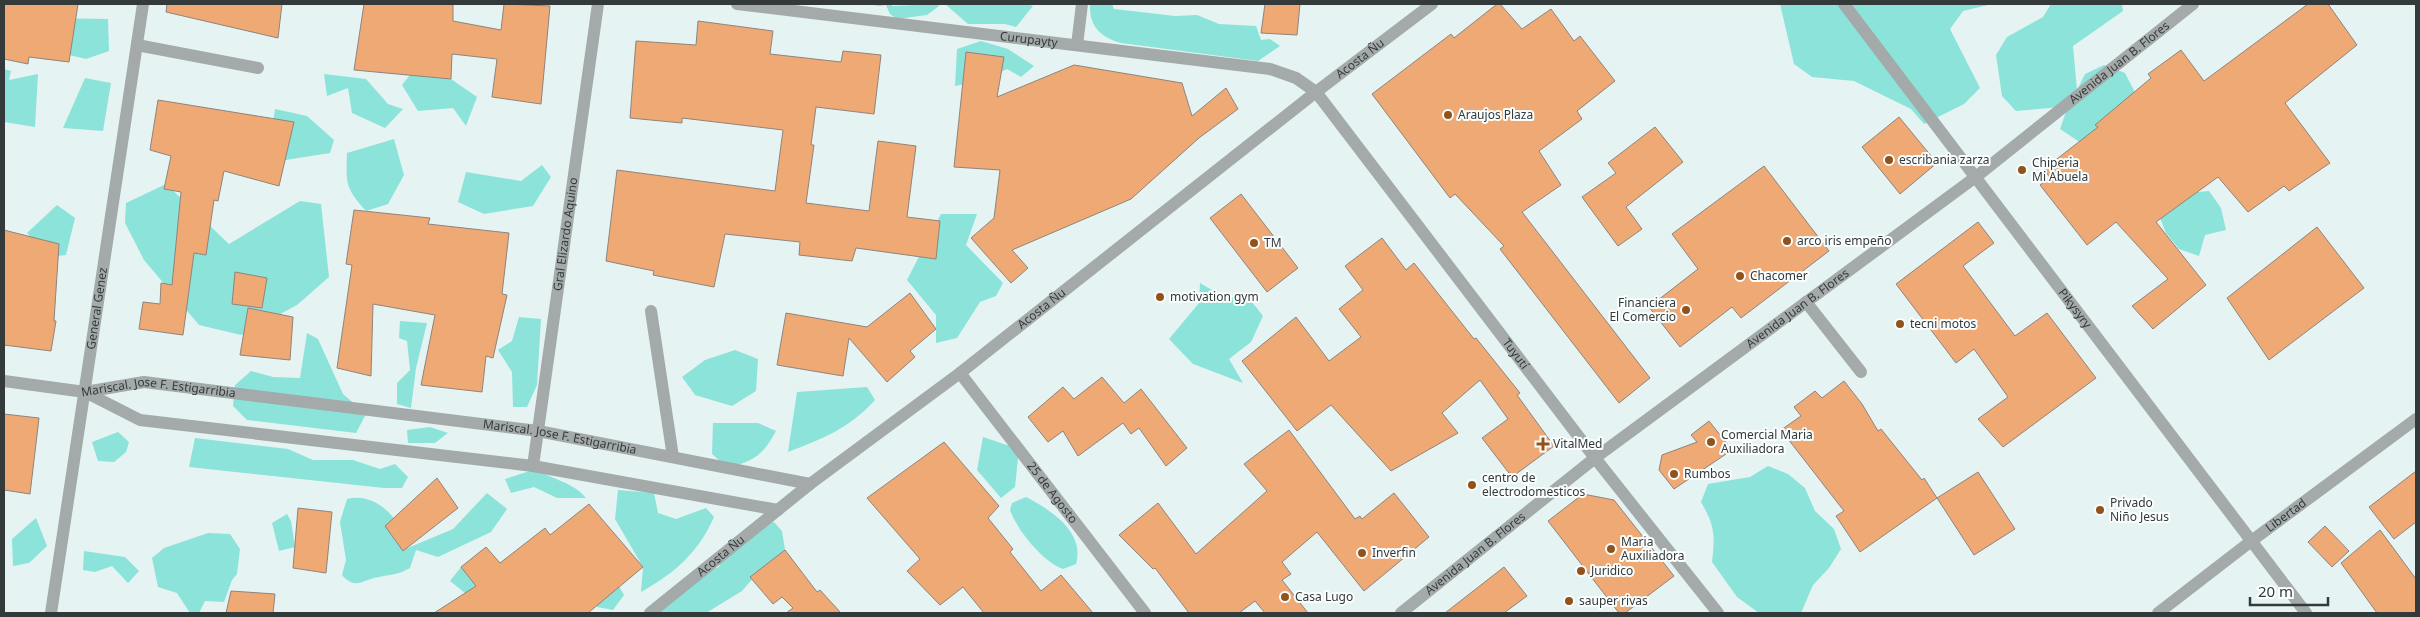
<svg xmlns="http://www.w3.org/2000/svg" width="2420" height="617" viewBox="0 0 2420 617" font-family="'Noto Sans',sans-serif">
<rect width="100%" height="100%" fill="#e5f4f2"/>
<g fill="#8be3da">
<polygon points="867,4 892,4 892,6 938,4 939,6 927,15 897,19 890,14 886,5 879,6"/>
<polygon points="945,4 1026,4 1033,6 1016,27 1005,24 968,24"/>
<path d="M1090,4h22l2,5 61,7 22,-1 22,9 37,2 5,14 9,-1 10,7 -22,15 -137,-18c-21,-6 -32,-17 -31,-39z"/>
<polygon points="1780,4 1992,4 1963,11 1950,29 1980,88 1964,104 1924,124 1911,109 1854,81 1812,77 1794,64"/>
<polygon points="2051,4 2122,4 2123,11 2073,46 2077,90 2085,74 2104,65 2125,73 2187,193 2209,191 2221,208 2226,230 2205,235 2199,256 2179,249 2166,233 2158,213 2096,153 2060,129 2067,109 2061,107 2016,111 2002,96 1996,55 2007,37 2043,17"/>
<polygon points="50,18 108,19 109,51 86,59 44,49"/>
<polygon points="981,41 1008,49 1034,66 1021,77 1007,69 983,80 955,86 957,49"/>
<polygon points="424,57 447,58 451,79 477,97 466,126 453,108 418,111 402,85"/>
<polygon points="4,69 11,71 9,80 38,74 35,127 4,122"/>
<polygon points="324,74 366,79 388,104 403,109 385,128 352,113 348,88 327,96"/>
<polygon points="85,78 111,83 103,131 63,128"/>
<polygon points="275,109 307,116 334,140 330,153 267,163"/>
<path d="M394,139l10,36 -16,29 -22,7c-21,-24 -20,-27 -19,-58z"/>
<polygon points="542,165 551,177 533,206 484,214 458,202 466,172 521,181"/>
<polygon points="166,184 229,244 300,201 321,204 329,277 297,305 241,335 199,325 144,260 125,223 126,203"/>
<polygon points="57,205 75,218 66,255 49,257 27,233"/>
<polygon points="941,214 977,214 966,245 1003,283 996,296 980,302 957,338 936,343 936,315 907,280"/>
<polygon points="1200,283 1224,297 1249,298 1263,316 1251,342 1229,359 1243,383 1193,364 1169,339 1199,303"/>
<polygon points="519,317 541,319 537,385 527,407 513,407 512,372 498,350 512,341"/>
<polygon points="400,321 427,323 416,368 411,408 397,404 397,383 410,370 407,341 399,338"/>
<polygon points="307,333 318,339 343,394 366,414 356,433 247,420 233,406 235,385 251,371 273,377 300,378"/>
<polygon points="735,350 758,359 756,391 732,406 695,395 682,377 705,360"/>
<path d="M867,387l8,13c-25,28 -53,39 -87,52l9,-60z"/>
<path d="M713,423h45l18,8c-13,24 -21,29 -48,37l-16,-14z"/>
<polygon points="430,427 448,433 435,443 408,443 407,430"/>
<polygon points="118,432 129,442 126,452 114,462 98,461 92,442"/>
<polygon points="983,437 1019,449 1015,487 1001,498 977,470"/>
<polygon points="195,438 288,449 313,460 353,460 380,469 395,464 408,477 402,488 384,488 189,467"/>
<path d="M1768,466l20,8 17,14 10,23 19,18 7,20 -12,19 -16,17 -12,28h-42l-22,-16 -25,-35c3,-27 3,-36 -11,-60l7,-18 42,-7z"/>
<path d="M536,469c17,11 37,13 50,29h-29l-23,-11 -23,6 -6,-14z"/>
<path d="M618,490l36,3 4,20 18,6 30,-11 8,9c-16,36 -39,56 -73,75l2,-25 -28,-48z"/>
<path d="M487,493l20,16 -16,23 -53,25 -22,-7 -6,18c-13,7 -17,6 -31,9 -16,2 -23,14 -37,-2l4,-15 -6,-38 7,-23c18,-5 37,5 48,21 5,7 6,21 8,30l50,-21z"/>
<path d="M1026,497c25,13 59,35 50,67l-13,5c-20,-7 -46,-39 -53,-59l2,-7z"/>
<polygon points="287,514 291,521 295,547 279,551 272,523"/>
<polygon points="36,518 47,546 29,563 13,566 12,539"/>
<polygon points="774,522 782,531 785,550 760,570 742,591 706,613 648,613 700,574 719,567 724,551 757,526"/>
<polygon points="208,533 230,534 240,549 237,574 232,580 224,602 205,601 199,613 190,613 177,593 158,587 152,558 164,548"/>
<polygon points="84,551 125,557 139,571 128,583 112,566 95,572 83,570"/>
<polygon points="461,567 511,613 490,613 450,581"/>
<polygon points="608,567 624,595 613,610 597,607 591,576"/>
</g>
<g fill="#eea975" stroke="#8f847d">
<polygon points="4,4 78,4 69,62 29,57 28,64 4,59"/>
<polygon points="167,4 282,4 278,38 166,12"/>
<polygon points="364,4 453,4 453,21 501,30 504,4 550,6 541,104 492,97 497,59 452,54 451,79 354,70"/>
<polygon points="1265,4 1300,4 1297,35 1261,33"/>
<polygon points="1497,4 1500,4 1522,29 1551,9 1574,41 1580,36 1615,81 1577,111 1582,119 1539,151 1561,185 1522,212 1650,378 1619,403 1500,249 1504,246 1455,194 1450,198 1372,94 1451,34 1454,38"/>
<polygon points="2308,4 2328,4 2357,45 2285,103 2330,163 2289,191 2284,186 2248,212 2218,177 2156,222 2206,285 2153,329 2132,306 2168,279 2116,222 2087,245 2040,185 2050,178 2044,169 2098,127 2095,125 2151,78 2148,74 2181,50 2204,81"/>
<polygon points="698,21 773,31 770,54 841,62 843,51 881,55 874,114 816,107 811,145 814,145 806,203 869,211 878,141 916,146 907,217 940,221 936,259 856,248 852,261 799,255 800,242 725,234 714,287 653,275 654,271 606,261 617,170 775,191 783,130 682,118 682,123 630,118 636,41 696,45"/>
<polygon points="966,52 1004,57 997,97 1074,65 1182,83 1192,116 1226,88 1238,109 1199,138 1131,199 1012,250 1028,268 1011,283 971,238 994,218 1000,170 954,167"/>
<polygon points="158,100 294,122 279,186 224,171 218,201 214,200 206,255 194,253 183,335 139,329 143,302 160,304 161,283 172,285 181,192 164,189 171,156 150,150"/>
<polygon points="1899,117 1937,163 1900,194 1862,147"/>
<polygon points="1655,127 1683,162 1626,207 1642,229 1618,246 1582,197 1616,173 1608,163"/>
<polygon points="1764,166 1829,251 1741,318 1732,307 1680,347 1649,307 1698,269 1672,234"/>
<polygon points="1241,194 1298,268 1267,292 1210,218"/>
<polygon points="354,210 430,218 428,224 509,233 502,294 507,295 493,358 486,356 482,392 421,385 435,315 373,304 371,376 337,368 352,265 346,264"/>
<polygon points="1978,222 1994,243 1963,266 2015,336 2047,313 2096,378 2003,447 1978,419 2008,397 1974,349 1956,363 1896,284"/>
<polygon points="2317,227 2364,288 2269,360 2227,298"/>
<polygon points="4,230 59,244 54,321 56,321 51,351 4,345"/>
<polygon points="1382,238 1406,270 1414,263 1474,339 1476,338 1520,393 1517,395 1554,446 1512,477 1482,438 1508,419 1480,380 1442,413 1458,433 1391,471 1331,405 1297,431 1242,361 1296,317 1329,361 1361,337 1339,309 1363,290 1345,266"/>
<polygon points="235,272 267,278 262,308 232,304"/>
<polygon points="910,293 936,329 910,351 915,357 887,382 849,338 843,376 777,365 786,313 867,327"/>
<polygon points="248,308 293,317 290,360 240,355"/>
<polygon points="1102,377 1124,403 1141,389 1187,448 1166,466 1139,428 1131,434 1123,423 1078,456 1063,431 1048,442 1028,417 1063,387 1074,399"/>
<polygon points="1844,381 1862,404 1878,431 1881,429 1922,480 1924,478 1937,498 1860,552 1836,516 1844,511 1781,430 1801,416 1794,407 1815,391 1822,398"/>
<polygon points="4,414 39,418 30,494 4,490"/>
<polygon points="1709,421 1732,450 1674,489 1659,470 1662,455 1697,442 1691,435"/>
<polygon points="1289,430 1355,519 1360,516 1362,519 1394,493 1429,537 1364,591 1317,532 1282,562 1291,574 1282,580 1308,613 1265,613 1255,601 1239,613 1189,613 1155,568 1153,569 1119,535 1158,503 1196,554 1267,491 1244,464"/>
<polygon points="944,442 999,506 988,518 1013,549 1010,552 1041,591 1061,575 1093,613 984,613 963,587 940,605 907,571 920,559 867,498"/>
<polygon points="2416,471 2416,522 2394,539 2369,507"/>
<polygon points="1978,472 2015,529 1974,555 1937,498"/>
<polygon points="437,478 458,508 403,551 385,526"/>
<polygon points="1583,494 1614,500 1674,576 1625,613 1619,613 1548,521"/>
<polygon points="589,504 643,567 588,613 434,613 476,586 461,567 486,547 500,563 545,528 550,535"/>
<polygon points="298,508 332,512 326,573 293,568"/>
<polygon points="2325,526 2349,551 2332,567 2308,542"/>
<polygon points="2380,530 2416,579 2416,613 2377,613 2341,563"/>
<polygon points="785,550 817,592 820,590 841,613 786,613 793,608 782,597 773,604 750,577"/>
<polygon points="1504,567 1527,596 1504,613 1445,613"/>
<polygon points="231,591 275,594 273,613 226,613"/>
</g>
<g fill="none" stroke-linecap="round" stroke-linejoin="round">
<g stroke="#a4aaaa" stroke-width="12">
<path id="s1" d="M737,4l533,65 26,9 20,14 279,366 123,155"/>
<path id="s2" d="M1844,4l462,609"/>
<polyline points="137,45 258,68"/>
<polyline points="1077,45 1082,4"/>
<polyline points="1806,302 1861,372"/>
<polyline points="651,311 673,457"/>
<path id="s3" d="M960,373l185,240"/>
<path id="s4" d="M4,381l81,11 59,-10 394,49 272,53"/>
<polyline points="85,392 140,420 533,466 778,510"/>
<path id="s5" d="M533,466l65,-462"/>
<path id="s6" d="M51,613l92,-609"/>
<path id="s7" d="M650,613l160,-129 150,-111 356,-281 116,-88"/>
<path id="s8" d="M1401,613l194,-155 382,-282 216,-172"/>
<path id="s9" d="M2158,613l92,-71 166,-123"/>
</g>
</g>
<g fill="#92521b" stroke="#fbfefe" stroke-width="2">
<circle cx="1448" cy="115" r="5"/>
<circle cx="1889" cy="160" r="5"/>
<circle cx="2022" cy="170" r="5"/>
<circle cx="1787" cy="241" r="5"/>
<circle cx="1254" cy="243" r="5"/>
<circle cx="1740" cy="276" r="5"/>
<circle cx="1160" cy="297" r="5"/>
<circle cx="1686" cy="310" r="5"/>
<circle cx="1900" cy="324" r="5"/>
<circle cx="1711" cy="442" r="5"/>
<path d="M1540.5 436.5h5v5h5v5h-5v5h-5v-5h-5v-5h5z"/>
<circle cx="1674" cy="474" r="5"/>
<circle cx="1472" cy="485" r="5"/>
<circle cx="2100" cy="510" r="5"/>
<circle cx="1611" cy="549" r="5"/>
<circle cx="1362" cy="553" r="5"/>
<circle cx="1581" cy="571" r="5"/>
<circle cx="1285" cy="597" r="5"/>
<circle cx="1569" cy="601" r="5"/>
</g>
<g text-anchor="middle" stroke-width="4" stroke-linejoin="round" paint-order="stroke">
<g font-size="12" fill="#343a39" stroke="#fbfefe">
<text dy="4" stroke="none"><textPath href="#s1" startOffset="294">Curupayty</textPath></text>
<text dy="4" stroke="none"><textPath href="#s7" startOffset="901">Acosta Ñu</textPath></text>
<text dy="4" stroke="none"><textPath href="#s8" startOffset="905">Avenida Juan B. Flores</textPath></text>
<text dy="4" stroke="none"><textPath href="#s5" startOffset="234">Gral Elizardo Aquino</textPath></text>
<text dy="4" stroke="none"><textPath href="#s8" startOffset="500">Avenida Juan B. Flores</textPath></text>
<text dy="4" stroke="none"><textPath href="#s2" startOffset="382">Pikysyry</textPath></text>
<text dy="4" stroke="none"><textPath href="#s6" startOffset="308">General Genez</textPath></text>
<text dy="4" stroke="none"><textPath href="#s7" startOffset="496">Acosta Ñu</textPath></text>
<text dy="4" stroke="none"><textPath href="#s1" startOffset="918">Tuyutí</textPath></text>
<text dy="4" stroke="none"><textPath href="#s4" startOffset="156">Mariscal. Jose F. Estigarribia</textPath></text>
<text dy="4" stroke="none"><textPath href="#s4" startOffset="561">Mariscal. Jose F. Estigarribia</textPath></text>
<text dy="4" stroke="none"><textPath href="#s3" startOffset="151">25 de Agosto</textPath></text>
<text dy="4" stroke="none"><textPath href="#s9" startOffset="161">Libertad</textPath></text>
<text dy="4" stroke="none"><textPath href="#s8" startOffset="95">Avenida Juan B. Flores</textPath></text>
<text dy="4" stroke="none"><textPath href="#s7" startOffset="91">Acosta Ñu</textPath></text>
</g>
<g font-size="12" fill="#343a39" stroke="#fbfefe" text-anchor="start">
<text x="1458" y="119">Araujos Plaza</text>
<text x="1899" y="164">escribania zarza</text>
<text x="2032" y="167">Chiperia<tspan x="2032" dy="14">Mi Abuela</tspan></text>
<text x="1797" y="245">arco iris empeño</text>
<text x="1264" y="247">TM</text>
<text x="1750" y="280">Chacomer</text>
<text x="1170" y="301">motivation gym</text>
<text x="1676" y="307" text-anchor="end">Financiera<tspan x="1676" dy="14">El Comercio</tspan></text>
<text x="1910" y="328">tecni motos</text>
<text x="1721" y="439">Comercial Maria<tspan x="1721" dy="14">Auxiliadora</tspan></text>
<text x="1553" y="448">VitalMed</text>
<text x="1684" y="478">Rumbos</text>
<text x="1482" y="482">centro de<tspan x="1482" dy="14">electrodomesticos</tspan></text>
<text x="2110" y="507">Privado<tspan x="2110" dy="14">Niño Jesus</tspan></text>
<text x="1621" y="546">Maria<tspan x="1621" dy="14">Auxiliadora</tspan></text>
<text x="1372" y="557">Inverfin</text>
<text x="1591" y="575">Juridico</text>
<text x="1295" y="601">Casa Lugo</text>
<text x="1579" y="605">sauper rivas</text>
</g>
</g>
<rect width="2420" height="617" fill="none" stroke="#343a39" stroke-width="10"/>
<path d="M2250 597v8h78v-8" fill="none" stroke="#343a39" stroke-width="2.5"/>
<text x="2258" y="597" font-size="15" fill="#343a39" stroke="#fbfefe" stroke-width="4" paint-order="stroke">20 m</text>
</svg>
